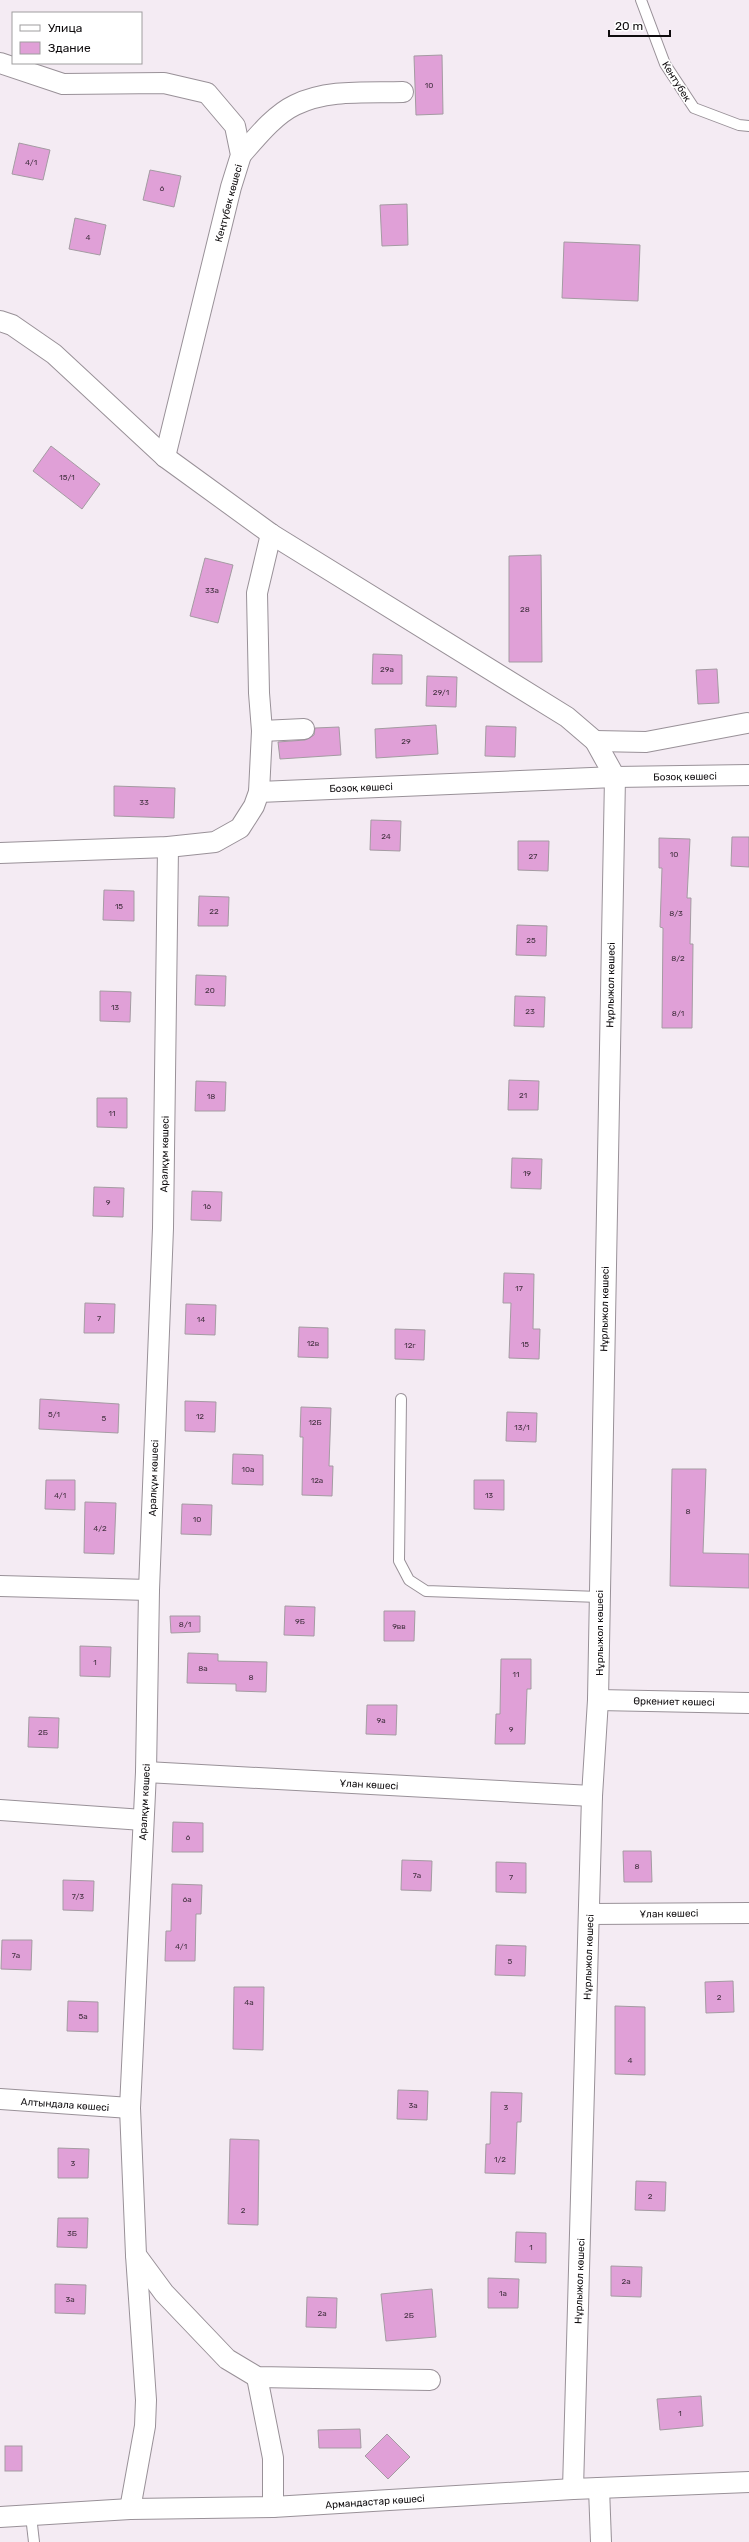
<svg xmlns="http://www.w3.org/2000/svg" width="749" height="2542" viewBox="0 0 749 2542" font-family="Rubik,sans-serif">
<rect width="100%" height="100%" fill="#f4ebf3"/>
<g fill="#e0a0d7" stroke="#a49ba2">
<polygon points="442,55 443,114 416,115 414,56"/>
<polygon points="19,143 50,150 43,180 12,174"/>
<polygon points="150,170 181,176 174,207 143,200"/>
<polygon points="407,204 408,245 382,246 380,205"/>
<polygon points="75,218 106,225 100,255 69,249"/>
<polygon points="564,242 640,245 638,301 562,298"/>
<polygon points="51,446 100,484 82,509 33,471"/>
<polygon points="541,555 542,662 509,662 509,556"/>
<polygon points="205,558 233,565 218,623 190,616"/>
<polygon points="373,654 402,655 402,684 372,684"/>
<polygon points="717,669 719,703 698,704 696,670"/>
<polygon points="427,676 457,677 456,707 426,706"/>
<polygon points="436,725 438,754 376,758 375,729"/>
<polygon points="486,726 516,727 515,757 485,756"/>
<polygon points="339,727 341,755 280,759 278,742 305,740 314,735 315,728"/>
<polygon points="114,786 175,788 174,818 114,816"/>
<polygon points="371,820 401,821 400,851 370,850"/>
<polygon points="732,837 749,837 749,867 731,866"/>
<polygon points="659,838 690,839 687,898 691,898 690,944 693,944 692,1028 662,1028 663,928 660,927 662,868 659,868"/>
<polygon points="518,841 549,841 548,871 518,870"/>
<polygon points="104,890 134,891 134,921 103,920"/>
<polygon points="199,896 229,897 228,926 198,926"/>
<polygon points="517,925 547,926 546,956 516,955"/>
<polygon points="196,975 226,976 225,1006 195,1005"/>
<polygon points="100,991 131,992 130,1022 100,1021"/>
<polygon points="515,996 545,997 544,1027 514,1026"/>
<polygon points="509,1080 539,1081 538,1110 508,1110"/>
<polygon points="196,1081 226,1082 225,1111 195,1111"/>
<polygon points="97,1098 127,1098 127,1128 97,1127"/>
<polygon points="512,1158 542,1159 541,1189 511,1188"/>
<polygon points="94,1187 124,1188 123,1217 93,1216"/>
<polygon points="192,1191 222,1192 221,1221 191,1220"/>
<polygon points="504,1273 534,1274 533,1329 540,1329 539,1359 509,1358 511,1303 503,1303"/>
<polygon points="85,1303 115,1304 114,1333 84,1333"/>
<polygon points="186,1304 216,1305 215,1335 185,1334"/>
<polygon points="299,1327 328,1328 328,1358 298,1357"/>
<polygon points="395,1329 425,1330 424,1360 395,1359"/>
<polygon points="40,1399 119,1404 118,1433 39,1429"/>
<polygon points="185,1401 216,1402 215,1432 185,1431"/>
<polygon points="301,1407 331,1408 329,1466 333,1466 332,1496 302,1495 303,1437 300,1437"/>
<polygon points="507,1412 537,1413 536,1442 506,1441"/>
<polygon points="233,1454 263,1455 263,1485 232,1484"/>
<polygon points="672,1469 706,1469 703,1553 749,1554 749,1588 670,1586"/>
<polygon points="46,1480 75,1480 75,1510 45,1509"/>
<polygon points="474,1480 504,1480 504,1510 474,1509"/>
<polygon points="85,1502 116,1503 114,1554 84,1553"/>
<polygon points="182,1504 212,1505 211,1535 181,1534"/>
<polygon points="285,1606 315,1607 314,1636 284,1635"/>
<polygon points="384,1611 415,1611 414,1641 384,1641"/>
<polygon points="170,1616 200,1616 200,1632 171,1633"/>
<polygon points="80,1646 111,1647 110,1677 80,1676"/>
<polygon points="188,1653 218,1654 218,1661 267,1662 266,1692 236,1691 236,1684 187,1683"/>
<polygon points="501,1659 531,1659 531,1689 527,1689 525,1744 495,1744 496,1714 500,1714"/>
<polygon points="367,1705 397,1705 396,1735 366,1734"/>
<polygon points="29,1717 59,1718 58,1748 28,1747"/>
<polygon points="173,1822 203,1823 203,1852 172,1852"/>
<polygon points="623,1851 651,1851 652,1882 624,1882"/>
<polygon points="402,1860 432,1861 431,1891 401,1890"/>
<polygon points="496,1862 526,1863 526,1893 496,1892"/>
<polygon points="63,1880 94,1881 93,1911 63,1910"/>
<polygon points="172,1884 202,1885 201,1914 196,1914 195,1961 165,1961 166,1931 171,1931"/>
<polygon points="2,1940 32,1940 31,1970 1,1969"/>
<polygon points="496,1945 526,1946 525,1976 495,1975"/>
<polygon points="733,1981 734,2012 706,2013 705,1982"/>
<polygon points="234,1987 264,1987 263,2050 233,2049"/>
<polygon points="68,2001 98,2002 98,2032 67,2031"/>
<polygon points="615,2006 645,2007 645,2075 615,2074"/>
<polygon points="398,2090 428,2091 427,2120 397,2119"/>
<polygon points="491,2092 522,2093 521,2122 517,2122 515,2174 485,2173 486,2144 490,2144"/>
<polygon points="230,2139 259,2140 258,2225 228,2224"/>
<polygon points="58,2148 89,2149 88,2178 58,2178"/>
<polygon points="636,2181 666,2182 665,2211 635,2210"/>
<polygon points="58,2218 88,2218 87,2248 57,2247"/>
<polygon points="516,2232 546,2233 546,2263 515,2262"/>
<polygon points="611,2266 642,2267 641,2297 611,2296"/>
<polygon points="488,2278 519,2279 518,2308 488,2308"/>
<polygon points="55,2284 86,2285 85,2314 55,2313"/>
<polygon points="432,2289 436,2337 386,2341 381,2294"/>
<polygon points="307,2297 337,2298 336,2328 306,2327"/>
<polygon points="701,2396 703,2426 660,2430 657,2399"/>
<polygon points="360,2429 361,2448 319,2448 318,2430"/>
<polygon points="387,2434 410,2457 388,2479 365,2456"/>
<rect x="5" y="2446" width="17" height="25"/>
</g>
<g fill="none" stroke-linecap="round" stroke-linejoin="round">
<g stroke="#999198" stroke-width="12">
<g id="service">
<polyline points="641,0 665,64 694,108 739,125 749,126"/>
<polyline points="401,1399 399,1561 409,1580 426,1591 599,1597"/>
<polyline points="31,2516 34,2542"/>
</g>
</g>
<g stroke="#999198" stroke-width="22">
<g id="minor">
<polyline points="0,63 63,84 164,83 207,93 235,126 241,155 231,187 165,457"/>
<path d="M241,155c15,-17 33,-40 54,-50 33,-16 71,-12 108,-13"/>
<polyline points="0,321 12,325 54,354 165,457 271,534 567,717 595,741 615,777 598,1700 592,1796 573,2489"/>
<polyline points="262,731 304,729"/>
<polyline points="595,741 646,742 747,723"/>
<polyline points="259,792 262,731 259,693 257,593 271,534"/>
<polyline points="168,847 163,1228 149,1590 146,1772 130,2108 136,2255 164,2293 227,2359 257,2377 430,2380"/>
<polyline points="0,853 168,847 215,842 240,828 254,806 259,792 615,777 749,775"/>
<polyline points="0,1586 149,1590"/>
<polyline points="598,1700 749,1703"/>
<polyline points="146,1772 592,1796"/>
<polyline points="0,1810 143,1820"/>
<polyline points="590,1914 749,1913"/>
<polyline points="0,2099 130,2108"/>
<polyline points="257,2377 273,2458 273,2507"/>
<polyline points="599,2488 601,2542"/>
<polyline points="130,2509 145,2426 146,2400 136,2255"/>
<polyline points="0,2517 130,2509 273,2507 573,2489 749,2482"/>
</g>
</g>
<use href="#service" stroke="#fff" stroke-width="10"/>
<use href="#minor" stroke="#fff" stroke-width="20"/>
</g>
<g text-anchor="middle" stroke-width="3.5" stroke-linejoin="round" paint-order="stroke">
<g font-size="8" fill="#433140">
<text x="429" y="88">10</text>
<text x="31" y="165">4/1</text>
<text x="162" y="191">6</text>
<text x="88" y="240">4</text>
<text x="67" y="480">15/1</text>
<text x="212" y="593">33а</text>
<text x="525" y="612">28</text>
<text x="387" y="672">29а</text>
<text x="441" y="695">29/1</text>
<text x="406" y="744">29</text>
<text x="144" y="805">33</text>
<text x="386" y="839">24</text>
<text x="674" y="857">10</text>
<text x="533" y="859">27</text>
<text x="119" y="909">15</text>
<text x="214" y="914">22</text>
<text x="676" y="916">8/3</text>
<text x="531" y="943">25</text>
<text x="678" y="961">8/2</text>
<text x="210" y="993">20</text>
<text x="115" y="1010">13</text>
<text x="530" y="1014">23</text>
<text x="678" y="1016">8/1</text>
<text x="523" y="1098">21</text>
<text x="211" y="1099">18</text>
<text x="112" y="1116">11</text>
<text x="527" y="1176">19</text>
<text x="108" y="1205">9</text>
<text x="207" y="1209">16</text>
<text x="519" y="1291">17</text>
<text x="99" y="1321">7</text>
<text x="201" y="1322">14</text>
<text x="313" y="1346">12в</text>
<text x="525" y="1347">15</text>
<text x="410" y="1348">12г</text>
<text x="54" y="1417">5/1</text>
<text x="200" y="1419">12</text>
<text x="104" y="1421">5</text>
<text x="315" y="1425">12Б</text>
<text x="522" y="1430">13/1</text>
<text x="248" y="1472">10а</text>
<text x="317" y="1483">12а</text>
<text x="60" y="1498">4/1</text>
<text x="489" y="1498">13</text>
<text x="688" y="1514">8</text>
<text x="197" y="1522">10</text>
<text x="100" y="1531">4/2</text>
<text x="300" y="1624">9Б</text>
<text x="185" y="1627">8/1</text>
<text x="399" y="1629">9вв</text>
<text x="95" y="1665">1</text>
<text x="203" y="1671">8а</text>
<text x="516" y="1677">11</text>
<text x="251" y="1680">8</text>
<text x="381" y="1723">9а</text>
<text x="511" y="1732">9</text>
<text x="43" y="1735">2Б</text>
<text x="188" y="1840">6</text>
<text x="637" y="1869">8</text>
<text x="417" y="1878">7а</text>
<text x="511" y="1880">7</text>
<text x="78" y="1899">7/3</text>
<text x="187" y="1902">6а</text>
<text x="181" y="1949">4/1</text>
<text x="16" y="1958">7а</text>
<text x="510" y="1964">5</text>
<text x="719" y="2000">2</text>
<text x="249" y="2005">4а</text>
<text x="83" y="2019">5а</text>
<text x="630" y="2063">4</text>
<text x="413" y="2108">3а</text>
<text x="506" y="2110">3</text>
<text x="500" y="2162">1/2</text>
<text x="73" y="2166">3</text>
<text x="650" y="2199">2</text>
<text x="243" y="2213">2</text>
<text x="72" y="2236">3Б</text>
<text x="531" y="2250">1</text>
<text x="626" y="2284">2а</text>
<text x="503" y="2296">1а</text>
<text x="70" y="2302">3а</text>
<text x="322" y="2316">2а</text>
<text x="409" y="2318">2Б</text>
<text x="680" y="2416">1</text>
</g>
<g font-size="10" fill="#0f0c0e" stroke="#fff">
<text transform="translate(677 81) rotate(58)" y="4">Кентубек</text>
<text transform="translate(228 203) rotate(-75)" y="4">Кеңтүбек көшесі</text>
<text transform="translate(685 776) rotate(-1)" y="4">Бозоқ көшесі</text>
<text transform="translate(361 787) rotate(-2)" y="4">Бозоқ көшесі</text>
<text transform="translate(610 985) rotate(-89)" y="4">Нұрлыжол көшесі</text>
<text transform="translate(164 1154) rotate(-89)" y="4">Аралқұм көшесі</text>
<text transform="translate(604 1309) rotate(-89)" y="4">Нұрлыжол көшесі</text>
<text transform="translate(153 1478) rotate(-88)" y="4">Аралқұм көшесі</text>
<text transform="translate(599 1633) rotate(-90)" y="4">Нұрлыжол көшесі</text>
<text transform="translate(674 1701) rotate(1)" y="4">Өркениет көшесі</text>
<text transform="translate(369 1784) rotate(3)" y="4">Ұлан көшесі</text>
<text transform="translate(144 1802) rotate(-87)" y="4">Аралқұм көшесі</text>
<text transform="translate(669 1913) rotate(-1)" y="4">Ұлан көшесі</text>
<text transform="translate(588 1957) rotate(-88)" y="4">Нұрлыжол көшесі</text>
<text transform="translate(65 2104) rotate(4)" y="4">Алтындала көшесі</text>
<text transform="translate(579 2281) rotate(-88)" y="4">Нұрлыжол көшесі</text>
<text transform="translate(375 2501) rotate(-4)" y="4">Армандастар көшесі</text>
</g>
</g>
<rect x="12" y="12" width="130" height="52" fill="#ffffff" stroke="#9f9e9f"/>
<rect x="20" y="25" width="20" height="6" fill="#ffffff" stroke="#9f9e9f"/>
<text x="48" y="32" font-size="12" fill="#0f0c0e">Улица</text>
<rect x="20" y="42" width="20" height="12" fill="#e0a0d7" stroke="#9f9e9f"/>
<text x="48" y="52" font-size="12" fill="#0f0c0e">Здание</text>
<path d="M609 30v6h61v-6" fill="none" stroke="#0f0c0e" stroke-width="2"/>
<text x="615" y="30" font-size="12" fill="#0f0c0e" stroke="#ffffff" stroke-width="3" paint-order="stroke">20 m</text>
</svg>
